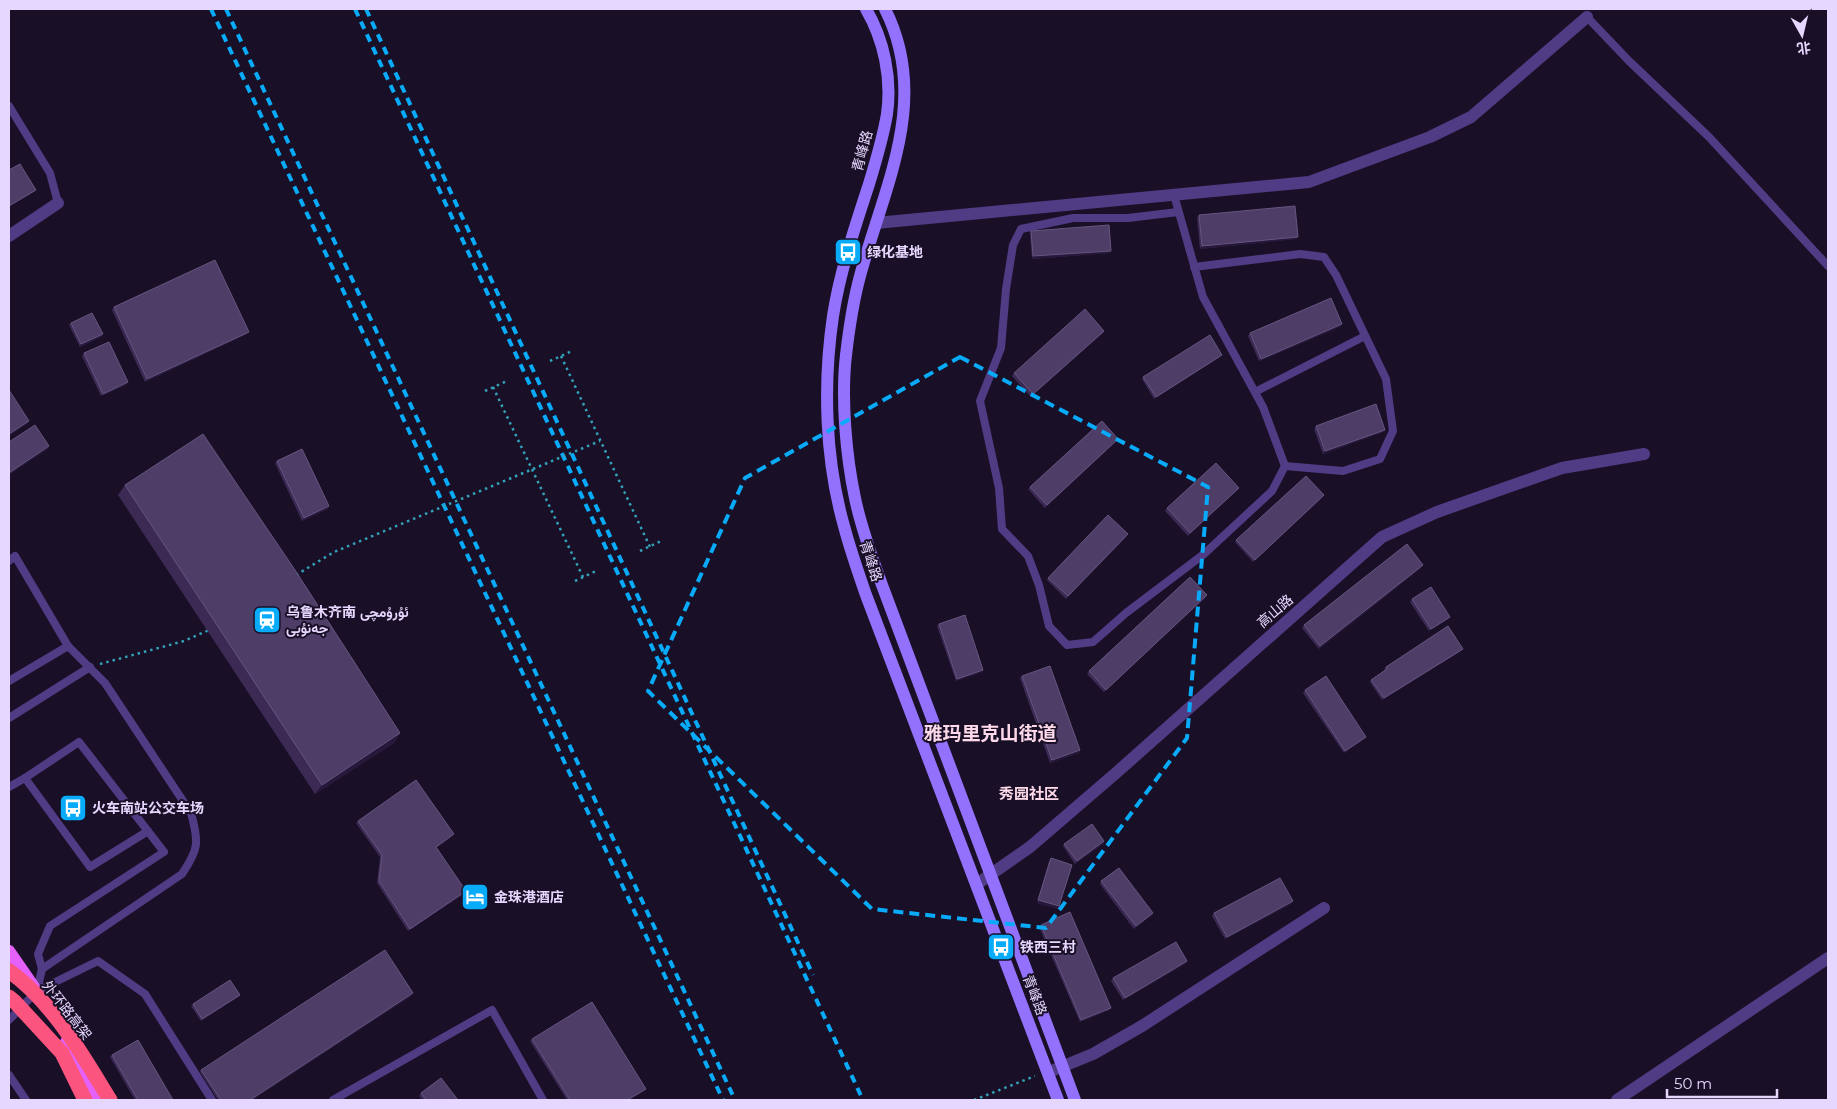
<svg xmlns="http://www.w3.org/2000/svg" width="1837" height="1109" viewBox="0 0 1837 1109" font-family="Montserrat,Vazirmatn,'Noto Sans SC',sans-serif">
<rect width="100%" height="100%" fill="#191027"/>
<g fill="none" stroke-linecap="round" stroke-linejoin="round">
<g stroke="#33a1b7" stroke-width="2.5" stroke-dasharray="2.5 4" stroke-linecap="butt">
<polyline points="561,356 650,547"/>
<polyline points="550,361 572,351"/>
<polyline points="493,387 583,577"/>
<polyline points="485,391 507,381"/>
<polyline points="640,551 661,541"/>
<polyline points="575,581 596,571"/>
<polyline points="100,664 184,641 209,630"/>
<polyline points="974,1100 1035,1076"/>
</g>
<g stroke="#503c85" stroke-width="8">
<polyline points="1587,17 1629,61 1709,137 1828,266"/>
<polyline points="9,106 50,173 58,203"/>
<polyline points="1174,195 1203,297 1263,407 1285,466 1272,491 1204,554 1126,613 1093,642 1067,645 1049,626 1039,585 1028,556 1002,529 999,488 980,401 1001,348 1006,289 1013,245 1021,229 1073,218 1128,218 1178,212"/>
<polyline points="1194,267 1300,254 1324,257 1336,275 1386,379 1393,431 1380,459 1343,471 1285,466"/>
<polyline points="1255,392 1365,336"/>
<polyline points="9,561 15,556 68,646"/>
<path d="M9,681l59,-35 37,37 86,130c8,29 8,36 -9,61l-140,95"/>
<polyline points="9,718 90,667"/>
<polyline points="25,778 79,742 164,852 50,926 38,954 42,969 37,991"/>
<polyline points="9,787 25,778 90,867 148,831"/>
<polyline points="9,1020 37,991 98,961 145,994 212,1100"/>
<polyline points="9,1075 26,1100"/>
<polyline points="333,1100 492,1010 543,1100"/>
</g>
<g stroke="#503c85" stroke-width="12">
<polyline points="876,223 1309,182 1430,137 1471,117 1587,17"/>
<polyline points="9,236 58,203"/>
<polyline points="977,884 1030,847 1116,773 1382,537 1437,512 1562,468 1644,454"/>
<polyline points="1049,1072 1093,1054 1142,1026 1324,908"/>
<polyline points="1617,1100 1828,958"/>
</g>
<g stroke="#9471fc" stroke-width="12">
<path d="M866,9c18,31 26,69 21,105 -4,24 -11,47 -18,70 -14,43 -29,87 -36,132 -10,68 -8,143 11,210 6,23 14,46 22,69l192,505"/>
<path d="M885,9c46,91 -1,178 -25,267 -7,26 -11,53 -14,79 -5,43 0,101 9,143 6,30 17,59 27,87l193,515"/>
</g>
<g stroke="#e561fb" stroke-width="12">
<polyline points="9,951 34,987"/>
<polyline points="66,1042 99,1100"/>
</g>
<g stroke="#08abf9" stroke-width="4" stroke-dasharray="8 6" stroke-linecap="butt">
<polyline points="211,9 723,1100"/>
<polyline points="226,9 735,1100"/>
<polyline points="355,9 863,1100"/>
<polyline points="366,9 813,975"/>
</g>
<polyline stroke="#33a1b7" stroke-width="2.5" stroke-dasharray="2.5 4" stroke-linecap="butt" points="296,575 334,552 600,441"/>
<g stroke="#fb557f" stroke-width="15">
<path d="M9,971c43,30 74,85 101,129"/>
<polyline points="9,997 15,1002 62,1053 85,1100"/>
</g>
</g>
<g fill="#3c2a55">
<polygon points="1199,215 1298,237 1296,239 1200,249 1197,218"/>
<polygon points="1031,231 1110,253 1032,259 1030,233"/>
<polygon points="114,307 247,334 145,382 112,310"/>
<polygon points="71,323 103,334 101,337 80,347 69,325"/>
<polygon points="1340,327 1259,361 1248,336 1250,333"/>
<polygon points="1104,331 1103,333 1031,397 1012,376 1014,373"/>
<polygon points="84,353 128,382 126,385 101,396 82,356"/>
<polygon points="1220,357 1154,399 1142,379 1143,377"/>
<polygon points="1316,426 1383,432 1323,454 1314,429"/>
<polygon points="1118,439 1045,508 1028,489 1030,487"/>
<polygon points="277,461 328,509 302,521 275,463"/>
<polygon points="125,485 400,733 394,743 315,794 118,495"/>
<polygon points="1237,490 1188,536 1165,511 1167,508"/>
<polygon points="1322,498 1253,562 1235,542 1236,540"/>
<polygon points="1126,537 1066,599 1047,580 1048,578"/>
<polygon points="1421,568 1319,649 1302,628 1304,625"/>
<polygon points="1207,595 1104,692 1087,674 1089,671"/>
<polygon points="1412,599 1450,617 1448,619 1429,631 1410,602"/>
<polygon points="939,624 983,670 982,672 956,681 937,626"/>
<polygon points="1463,649 1461,651 1382,700 1370,682 1371,680 1385,670 1384,669 1386,667"/>
<polygon points="1022,676 1080,750 1079,753 1050,763 1020,678"/>
<polygon points="1305,690 1366,737 1364,739 1344,753 1303,693"/>
<polygon points="358,821 454,834 452,836 436,848 464,894 408,931 377,883 380,857 356,823"/>
<polygon points="1104,841 1103,844 1075,864 1063,846 1064,844"/>
<polygon points="1051,858 1059,906 1058,909 1037,903 1049,861"/>
<polygon points="1101,881 1153,913 1152,915 1134,929 1100,884"/>
<polygon points="1293,901 1291,904 1225,939 1212,916 1214,913"/>
<polygon points="1041,925 1111,1008 1109,1010 1080,1022 1039,927"/>
<polygon points="1187,961 1185,964 1123,1000 1111,981 1113,978"/>
<polygon points="411,996 252,1100 218,1100 200,1072 201,1070"/>
<polygon points="238,997 201,1021 191,1006 193,1004"/>
<polygon points="532,1039 646,1089 644,1091 629,1100 567,1100 530,1041"/>
<polygon points="112,1055 173,1100 135,1100 110,1057"/>
<polygon points="421,1093 458,1100 423,1100 419,1096"/>
</g>
<g fill="#26183b">
<polygon points="36,190 34,192 9,207 9,206"/>
<polygon points="1298,237 1296,239 1200,249 1202,246"/>
<polygon points="1111,251 1110,253 1032,259 1033,256"/>
<polygon points="1342,324 1340,327 1259,361 1261,359"/>
<polygon points="1104,331 1103,333 1031,397 1033,394"/>
<polygon points="249,332 247,334 145,382 147,379"/>
<polygon points="103,334 101,337 80,347 81,344"/>
<polygon points="1222,355 1220,357 1154,399 1156,397"/>
<polygon points="128,382 126,385 101,396 103,394"/>
<polygon points="29,421 28,423 9,436 9,434"/>
<polygon points="1385,430 1383,432 1323,454 1325,451"/>
<polygon points="1118,439 1117,441 1045,508 1047,505"/>
<polygon points="49,446 48,449 9,475 9,473"/>
<polygon points="1239,488 1237,490 1188,536 1190,533"/>
<polygon points="1324,495 1322,498 1253,562 1255,560"/>
<polygon points="329,506 328,509 302,521 304,518"/>
<polygon points="1128,534 1126,537 1066,599 1068,596"/>
<polygon points="1423,565 1421,568 1319,649 1320,646"/>
<polygon points="1207,595 1206,598 1104,692 1106,690"/>
<polygon points="1450,617 1448,619 1429,631 1431,629"/>
<polygon points="1463,649 1461,651 1382,700 1384,698"/>
<polygon points="983,670 982,672 956,681 957,679"/>
<polygon points="400,733 394,743 315,794 322,785"/>
<polygon points="1366,737 1364,739 1344,753 1345,751"/>
<polygon points="1080,750 1079,753 1050,763 1052,760"/>
<polygon points="454,834 452,836 434,850 436,847"/>
<polygon points="1104,841 1103,844 1075,864 1077,861"/>
<polygon points="466,891 464,894 408,931 410,929"/>
<polygon points="1038,900 1059,906 1058,909 1037,903"/>
<polygon points="1293,901 1291,904 1225,939 1227,937"/>
<polygon points="1153,913 1152,915 1134,929 1136,926"/>
<polygon points="1187,961 1185,964 1123,1000 1125,998"/>
<polygon points="413,993 411,996 252,1100 250,1100"/>
<polygon points="240,995 238,997 201,1021 202,1019"/>
<polygon points="1111,1008 1109,1010 1080,1022 1081,1020"/>
<polygon points="646,1089 644,1091 629,1100 627,1100"/>
</g>
<g fill="#4e3d67" stroke="#66557f">
<polygon points="20,164 36,190 9,206 9,170"/>
<polygon points="1295,206 1298,237 1202,246 1199,215"/>
<polygon points="1109,225 1111,251 1033,256 1031,231"/>
<polygon points="215,260 249,332 147,379 114,307"/>
<polygon points="1331,298 1342,324 1261,359 1250,333"/>
<polygon points="1085,309 1104,331 1033,394 1014,373"/>
<polygon points="92,313 103,334 81,344 71,323"/>
<polygon points="1210,335 1222,355 1156,397 1143,377"/>
<polygon points="109,342 128,382 103,394 84,353"/>
<polygon points="9,390 29,421 9,434"/>
<polygon points="1376,404 1385,430 1325,451 1316,426"/>
<polygon points="1102,421 1118,439 1047,505 1030,487"/>
<polygon points="35,425 49,446 9,473 9,442"/>
<polygon points="203,434 295,570 400,733 322,785 125,485"/>
<polygon points="302,449 329,506 304,518 277,461"/>
<polygon points="1216,463 1239,488 1190,533 1167,508"/>
<polygon points="1306,476 1324,495 1255,560 1236,540"/>
<polygon points="1108,515 1128,534 1068,596 1048,578"/>
<polygon points="1407,544 1423,565 1320,646 1304,625"/>
<polygon points="1190,577 1207,595 1106,690 1089,671"/>
<polygon points="1431,587 1450,617 1431,629 1412,599"/>
<polygon points="965,615 983,670 957,679 939,624"/>
<polygon points="1448,626 1463,649 1384,698 1371,680 1387,669 1386,667"/>
<polygon points="1050,666 1080,750 1052,760 1022,676"/>
<polygon points="1326,676 1366,737 1345,751 1305,690"/>
<polygon points="416,780 454,834 436,847 466,891 410,929 379,881 382,855 358,821"/>
<polygon points="1092,824 1104,841 1077,861 1064,844"/>
<polygon points="1051,858 1072,865 1059,906 1038,900"/>
<polygon points="1119,868 1153,913 1136,926 1101,881"/>
<polygon points="1280,878 1293,901 1227,937 1214,913"/>
<polygon points="1070,912 1111,1008 1081,1020 1041,925"/>
<polygon points="1176,942 1187,961 1125,998 1113,978"/>
<polygon points="385,950 413,993 250,1100 221,1100 201,1070"/>
<polygon points="230,980 240,995 202,1019 193,1004"/>
<polygon points="592,1002 646,1089 627,1100 570,1100 532,1039"/>
<polygon points="138,1040 173,1100 138,1100 112,1055"/>
<polygon points="441,1078 458,1100 426,1100 421,1093"/>
</g>
<path fill="none" stroke="#08abf9" stroke-width="4" stroke-dasharray="10 6" stroke-linejoin="round" d="M960,357l248,130 -21,251 -141,190 -174,-19 -224,-218 97,-213z"/>
<defs>
<g id="bus-square" transform="scale(1.4375)"><rect x="-9" y="-9" width="18" height="18" rx="4" fill="#08abf9" stroke="#191027"/><path d="M-5-6H5V4H4V6H2V4H-2V6H-4V4H-5ZM-3.5-4V0h7V-4ZM-3.5 1.2v1.5H-2V1.2ZM2 1.2v1.5H3.5V1.2Z" fill="#fff"/></g>
<g id="station-square" transform="scale(1.4375)"><rect x="-9" y="-9" width="18" height="18" rx="4" fill="#08abf9" stroke="#191027"/><path d="M-3-6H3Q5-6 5-4V2Q5 4 3 4L4.5 6H3L1.5 4h-3L-3 6H-4.5L-3 4Q-5 4-5 2V-4Q-5-6-3-6ZM-3.5-4v3h7v-3ZM-3.5 1v1.5H-2V1ZM2 1v1.5H3.5V1Z" fill="#fff"/></g>
<g id="hotel-square" transform="scale(1.4375)"><rect x="-9" y="-9" width="18" height="18" rx="4" fill="#08abf9" stroke="#191027"/><path d="M-6-4.5h1.5V1H6V5H4.5V3h-9V5H-6ZM-4 0a1.8 1.8 0 1 1 3.6 0ZM.5 0V-2.5h3Q6-2.5 6 0Z" fill="#fff"/></g>
</defs>
<g fill-rule="evenodd">
<use href="#bus-square" x="848" y="252"/>
<use href="#station-square" x="267" y="620"/>
<use href="#bus-square" x="73" y="808"/>
<use href="#hotel-square" x="475" y="897"/>
<use href="#bus-square" x="1001" y="947"/>
</g>
<g text-anchor="middle" stroke-width="4" stroke-linejoin="round" paint-order="stroke">
<g font-size="14" fill="#e5d7fe" stroke="#191027">
<text transform="translate(862 151) rotate(-75)" y="5">青峰路</text>
<text transform="translate(871 561) rotate(72)" y="5">青峰路</text>
<text transform="translate(1275 611) rotate(-41)" y="5">高山路</text>
<text transform="translate(1035 995) rotate(69)" y="5">青峰路</text>
<text transform="translate(67 1010) rotate(52)" y="5">外环路高架</text>
</g>
<g font-size="14" font-weight="bold" fill="#e5d7fe" stroke="#191027" text-anchor="start">
<text x="867" y="257">绿化基地</text>
<text x="286" y="617">乌鲁木齐南 ئۇرۇمچى<tspan x="286" dy="16">جەنۇبى</tspan></text>
<text x="92" y="813">火车南站公交车场</text>
<text x="494" y="902">金珠港酒店</text>
<text x="1020" y="952">铁西三村</text>
</g>
<g font-size="15" font-weight="bold" fill="#fed9e9" stroke="#191027">
<text x="1029" y="799">秀园社区</text>
</g>
<g font-size="19" font-weight="bold" fill="#fed9e9" stroke="#191027">
<text x="990" y="740">雅玛里克山街道</text>
</g>
</g>
<rect width="1837" height="1109" fill="none" stroke="#e5d7fe" stroke-width="20"/>
<g transform="translate(1802 35) rotate(172)" stroke="#191027" stroke-width="4" paint-order="stroke">
<path d="M0-4L9 19L0 12L-9 19Z" fill="#e5d7fe"/>
<text y="-8" font-size="14" font-weight="bold" text-anchor="middle" fill="#e5d7fe">北</text>
</g>
<path d="M1667 1089v8h110v-8" fill="none" stroke="#e5d7fe" stroke-width="2.5"/>
<text x="1674" y="1089" font-size="15" fill="#e5d7fe" stroke="#191027" stroke-width="4" paint-order="stroke">50 m</text>
</svg>
